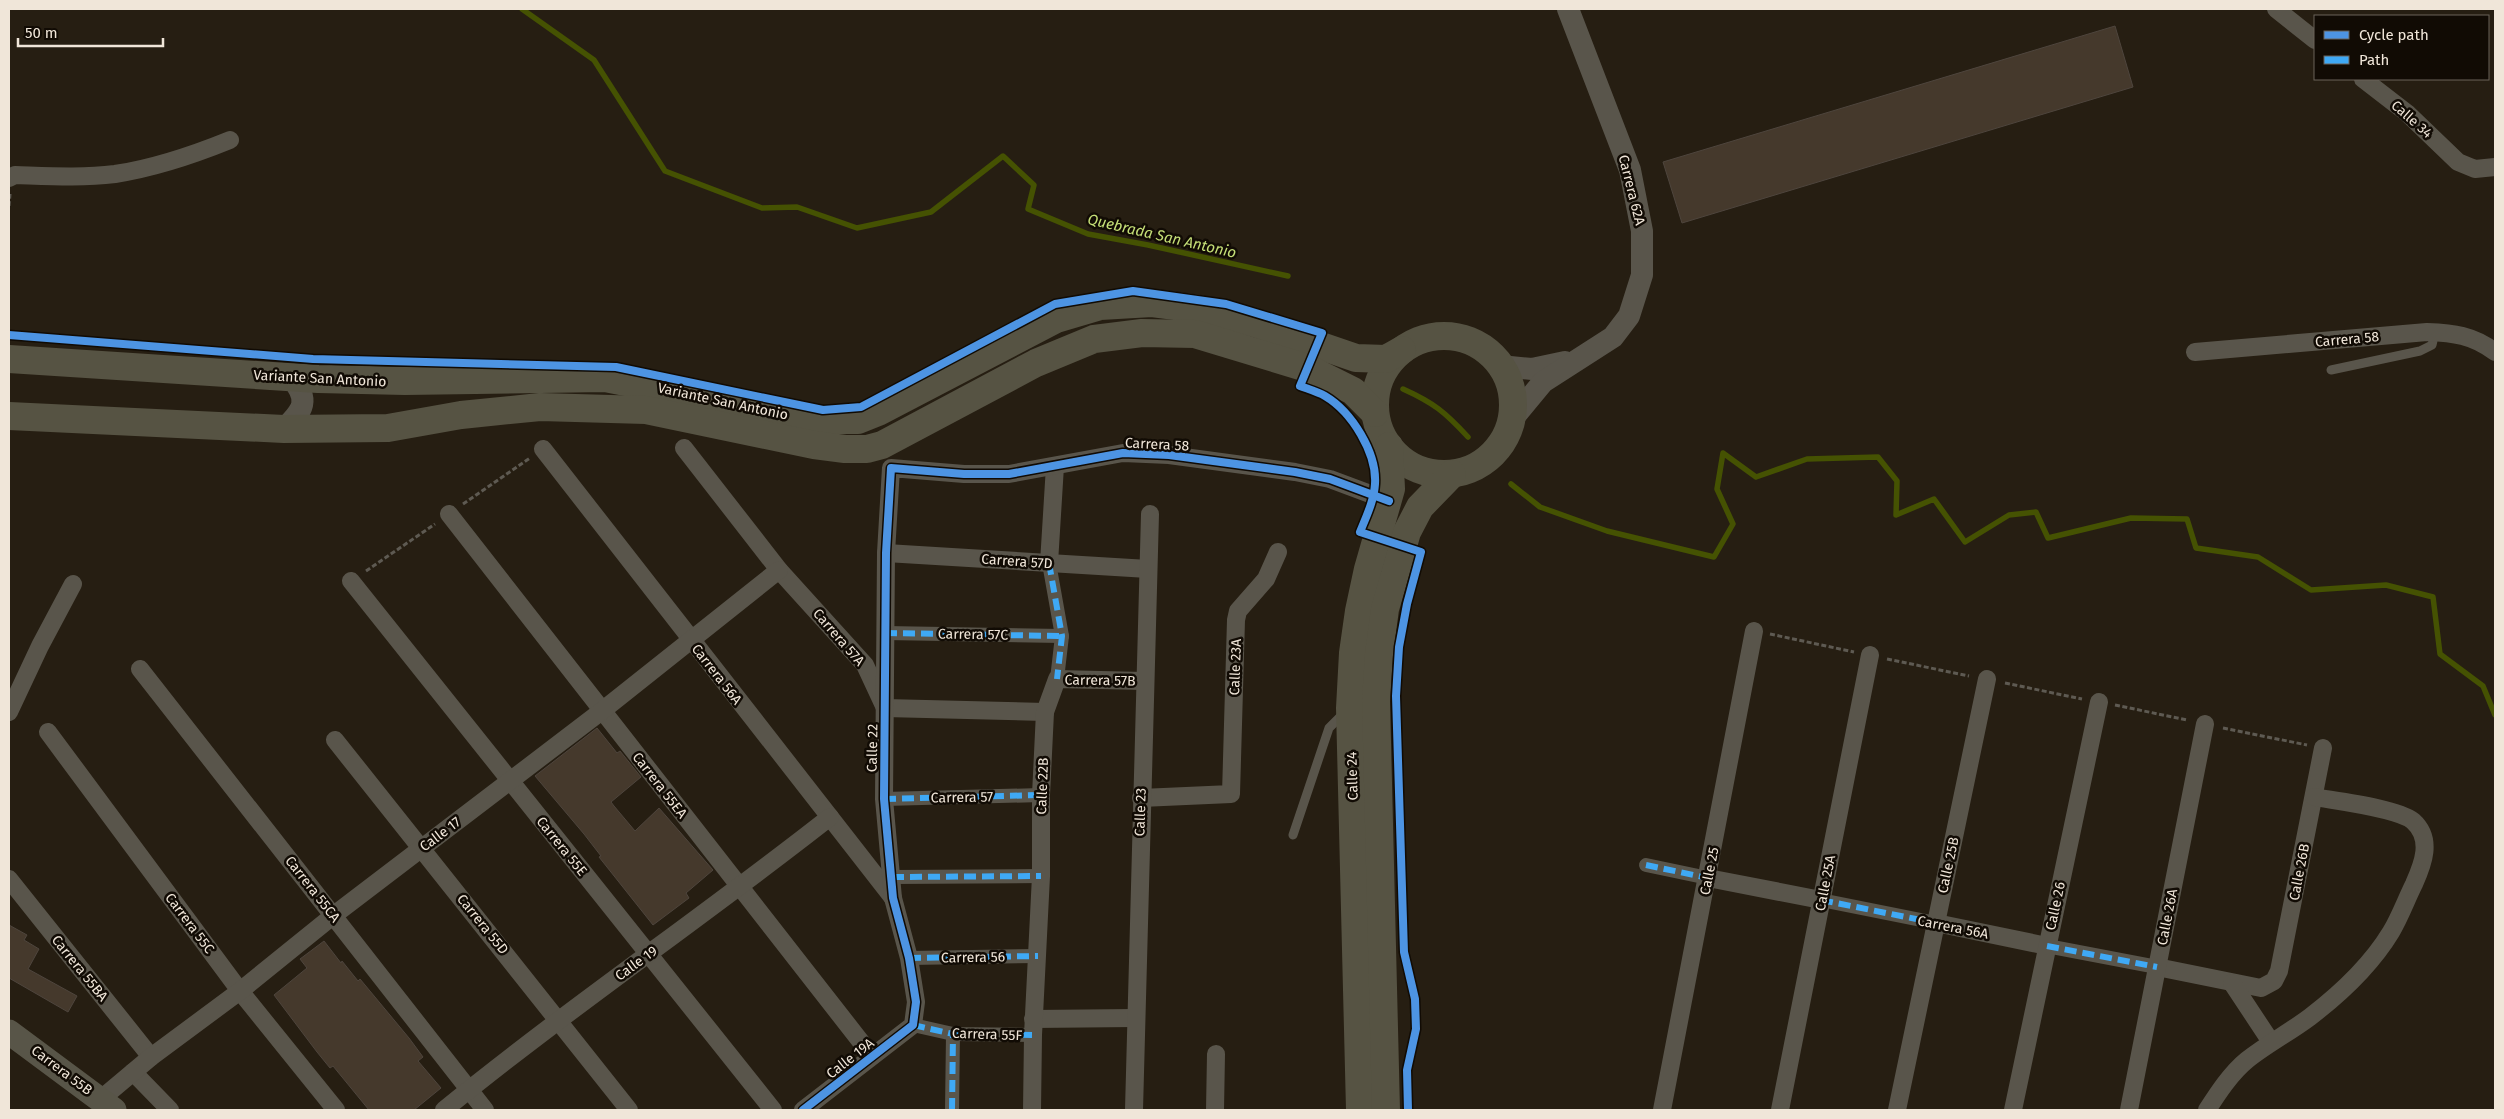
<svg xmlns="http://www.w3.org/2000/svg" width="2504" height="1119" viewBox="0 0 2504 1119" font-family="'Fira Sans',sans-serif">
<rect width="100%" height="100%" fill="#261e12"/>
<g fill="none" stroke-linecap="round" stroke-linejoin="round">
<g stroke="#455202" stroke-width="5.5">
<polyline points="522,9 594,60 665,171 762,208 797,207 857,228 931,212 1003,156 1034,185 1028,209 1088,234 1148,245 1288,276"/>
<path d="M1403,389c31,14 42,23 65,48"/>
<polyline points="1511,484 1540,507 1607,531 1714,557 1733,524 1717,489 1723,453 1756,477 1807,459 1878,457 1897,481 1896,515 1934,499 1965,542 2009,515 2036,512 2048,538 2131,518 2187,519 2196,548 2258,557 2311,590 2386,585 2433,597 2440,654 2483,686 2495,715"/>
</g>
</g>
<g fill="#45392c" stroke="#4e453d">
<polygon points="2115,26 2133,87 1682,223 1663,162"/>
<polygon points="597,728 617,753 620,751 641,777 611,802 614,806 635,831 659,808 713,870 686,893 689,898 653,925 599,857 601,856 584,834 535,776"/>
<polygon points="9,925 27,935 24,940 39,949 28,969 77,996 68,1012 9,978"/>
<polygon points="324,941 341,963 342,961 358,981 360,979 409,1038 423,1057 418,1061 441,1088 414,1110 369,1110 333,1066 330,1068 317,1052 274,995 307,968 300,959"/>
</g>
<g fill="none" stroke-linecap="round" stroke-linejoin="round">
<g stroke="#5e5a52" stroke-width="3" stroke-dasharray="5 2.5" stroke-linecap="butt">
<polyline points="9,206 10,194"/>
<polyline points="463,504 530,458"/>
<polyline points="366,571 435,524"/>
<polyline points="1770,634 1854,652"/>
<polyline points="1887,659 1969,676"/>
<polyline points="2005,683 2082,699"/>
<polyline points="2115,705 2187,720"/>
<polyline points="2223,728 2307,745"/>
</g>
<g stroke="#59554b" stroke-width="9">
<polyline points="2331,370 2420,351 2432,345 2435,332"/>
<polyline points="1293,835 1329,728 1344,713"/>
</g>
<g stroke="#59554b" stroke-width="14">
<polyline points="1049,563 1062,636 1057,679"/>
<polyline points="885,633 1062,636"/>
<polyline points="884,799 1041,795"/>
<polyline points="1646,865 1708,878"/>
<polyline points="892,877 1041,876"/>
<polyline points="1821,900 1936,923"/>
<polyline points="2047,946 2157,967"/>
<polyline points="909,958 1038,956"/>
<polyline points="913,1025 953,1034 1033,1035"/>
<polyline points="952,1110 953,1034"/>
</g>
<g stroke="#59554b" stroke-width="18">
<polyline points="2276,9 2315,40"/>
<polyline points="2363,79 2407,113 2458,162 2475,169 2495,167"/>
<path d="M9,178l6,-3c33,1 67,3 100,-1 40,-6 78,-19 115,-34"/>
<path d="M2195,352l232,-20c26,1 46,3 68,20"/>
<polyline points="684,448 779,570 865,665 885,708 1045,712"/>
<polyline points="543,449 893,898"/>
<polyline points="449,514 872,1056"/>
<polyline points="886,553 1148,569"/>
<polyline points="1049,563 1055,466"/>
<polyline points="351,581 773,1110"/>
<polyline points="140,669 485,1110"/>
<polyline points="9,712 40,646 73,584"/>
<polyline points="48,732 240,991 336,1110"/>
<polyline points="335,740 629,1110"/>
<polyline points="1141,798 1231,794 1236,620 1238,611 1266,579 1278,552"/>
<polyline points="1708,878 1821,900"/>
<polyline points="9,879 151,1057"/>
<polyline points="1936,923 2047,946"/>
<polyline points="2157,967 2261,988 2274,981 2279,971 2323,748"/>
<polyline points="2232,983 2271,1042"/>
<polyline points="1033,1019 1135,1018"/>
<polyline points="133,1072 170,1110"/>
<polyline points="101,1099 151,1057 240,991 334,915 603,710 779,570"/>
<path d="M444,1110c125,-102 259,-193 386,-293"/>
<polyline points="803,1110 913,1025 916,1002 909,958 893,898 884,799 886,553 891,468 964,474 1009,474 1123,453 1169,455 1295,472 1330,479 1389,501"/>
<polyline points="1032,1110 1033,1035 1041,876 1041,795 1045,712 1057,679 1144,681"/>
<polyline points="1134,1110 1150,514"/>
<polyline points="1215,1110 1216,1054"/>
<polyline points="1662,1110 1754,631"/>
<polyline points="1780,1110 1870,655"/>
<polyline points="1897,1110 1987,679"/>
<polyline points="2013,1110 2099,702"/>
<polyline points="2129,1110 2205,724"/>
<path d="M2207,1110c11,-17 24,-37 40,-50 20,-16 43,-28 63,-43 30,-23 61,-52 81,-85 9,-15 15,-32 23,-48 9,-20 19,-45 -1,-63 -16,-13 -77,-20 -99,-24"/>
</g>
<g stroke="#59554b" stroke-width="22">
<polyline points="1500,366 1532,369 1565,362"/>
<polyline points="1510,422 1543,382 1613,337 1629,316 1642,275 1642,231 1630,170 1568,9"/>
<path d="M284,429c20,-20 26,-28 7,-52"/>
</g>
<polyline stroke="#585548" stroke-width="25" points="9,1032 114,1110"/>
<g stroke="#565343" stroke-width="28">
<circle cx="1444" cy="405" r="69"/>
<polyline points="9,359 318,379 405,381 605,378 820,420 858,420 878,412 1056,319 1100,306 1152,303 1199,309 1257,324 1356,358 1386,359 1402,350"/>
<polyline points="9,416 284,429 388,428 461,415 540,407 646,410 814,445 845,449 867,449 882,445 1036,363 1094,339 1142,333 1195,334 1307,368 1353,391 1375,413"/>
<polyline points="1360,1110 1350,708 1353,653 1359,611 1368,569 1391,489 1389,446"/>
<polyline points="1386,1110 1376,701 1379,654 1385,609 1407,532 1420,507 1452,474"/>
</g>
<g stroke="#3fa9f5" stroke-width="6" stroke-dasharray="12 6" stroke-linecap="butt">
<polyline points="1049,563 1062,636 1057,679"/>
<polyline points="885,633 1062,636"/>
<polyline points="884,799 1041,795"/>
<polyline points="1646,865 1708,878"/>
<polyline points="892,877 1041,876"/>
<polyline points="1821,900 1936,923"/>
<polyline points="2047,946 2157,967"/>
<polyline points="909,958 1038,956"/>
<polyline points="913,1025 953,1034 1033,1035"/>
<polyline points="952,1110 953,1034"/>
</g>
<g stroke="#110b04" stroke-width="11">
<g id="cycleway">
<path d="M9,335l304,24 303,8 207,43 38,-3 194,-103 78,-13 93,13 96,29 -22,53c8,3 18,6 25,10 27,16 52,57 50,88 -1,17 -9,33 -15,48l61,20 -14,52 -8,43 -3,49 8,256 11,47 1,30 -9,41 1,40"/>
<polyline points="803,1110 913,1025 916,1002 909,958 893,898 884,799 886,553 891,468 964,474 1009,474 1123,453 1169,455 1295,472 1330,479 1389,501"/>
</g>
</g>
<use href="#cycleway" stroke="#4d94e3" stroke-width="8"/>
</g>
<g text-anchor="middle" stroke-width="5" stroke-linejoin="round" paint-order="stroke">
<g font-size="14" fill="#f0e6d9" stroke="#110b04">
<text transform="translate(2412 119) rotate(41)" y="5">Calle 34</text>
<text transform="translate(1632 190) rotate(76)" y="5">Carrera 62A</text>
<text transform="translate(2347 339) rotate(-5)" y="5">Carrera 58</text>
<text transform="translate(320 378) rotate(3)" y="5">Variante San Antonio</text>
<text transform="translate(723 401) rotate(12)" y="5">Variante San Antonio</text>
<text transform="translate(1157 444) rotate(3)" y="5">Carrera 58</text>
<text transform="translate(1017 561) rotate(4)" y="5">Carrera 57D</text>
<text transform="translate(973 634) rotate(1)" y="5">Carrera 57C</text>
<text transform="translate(839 637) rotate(49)" y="5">Carrera 57A</text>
<text transform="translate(1235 667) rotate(-88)" y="5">Calle 23A</text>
<text transform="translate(717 674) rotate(52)" y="5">Carrera 56A</text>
<text transform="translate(1100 680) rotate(1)" y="5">Carrera 57B</text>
<text transform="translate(872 748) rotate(-89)" y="5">Calle 22</text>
<text transform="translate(1352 776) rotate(-92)" y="5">Calle 24</text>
<text transform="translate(660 785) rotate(52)" y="5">Carrera 55EA</text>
<text transform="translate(1042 786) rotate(-88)" y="5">Calle 22B</text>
<text transform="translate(962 797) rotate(-1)" y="5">Carrera 57</text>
<text transform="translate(1140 812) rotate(-88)" y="5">Calle 23</text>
<text transform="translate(440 834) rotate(-37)" y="5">Calle 17</text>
<text transform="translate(562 846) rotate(51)" y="5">Carrera 55E</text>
<text transform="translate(1948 865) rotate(-78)" y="5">Calle 25B</text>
<text transform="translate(1709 871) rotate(-79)" y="5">Calle 25</text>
<text transform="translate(2299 872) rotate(-79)" y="5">Calle 26B</text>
<text transform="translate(1825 883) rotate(-79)" y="5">Calle 25A</text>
<text transform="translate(313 889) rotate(52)" y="5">Carrera 55CA</text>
<text transform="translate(2055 906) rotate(-78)" y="5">Calle 26</text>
<text transform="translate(2167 917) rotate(-79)" y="5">Calle 26A</text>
<text transform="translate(190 923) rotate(53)" y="5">Carrera 55C</text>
<text transform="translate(483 924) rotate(51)" y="5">Carrera 55D</text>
<text transform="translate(1953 927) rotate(11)" y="5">Carrera 56A</text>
<text transform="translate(973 957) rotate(-1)" y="5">Carrera 56</text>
<text transform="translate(636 963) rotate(-36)" y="5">Calle 19</text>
<text transform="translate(80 968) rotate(51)" y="5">Carrera 55BA</text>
<text transform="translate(987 1034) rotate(2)" y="5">Carrera 55F</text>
<text transform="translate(850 1058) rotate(-38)" y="5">Calle 19A</text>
<text transform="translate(62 1070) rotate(37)" y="5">Carrera 55B</text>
</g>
<g font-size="15" font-style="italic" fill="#c6e078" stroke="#110b04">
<text transform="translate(1162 236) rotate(13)" y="5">Quebrada San Antonio</text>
</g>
</g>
<rect width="2504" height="1119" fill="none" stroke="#f0e6d9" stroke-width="20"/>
<rect x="2314" y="15" width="175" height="65" fill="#110b04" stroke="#6a6359"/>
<rect x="2324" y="31" width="25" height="8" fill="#4d94e3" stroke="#6a6359"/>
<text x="2359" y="40" font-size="15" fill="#f0e6d9">Cycle path</text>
<rect x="2324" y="56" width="25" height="8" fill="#3fa9f5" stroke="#6a6359"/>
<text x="2359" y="65" font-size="15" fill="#f0e6d9">Path</text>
<path d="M18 38v8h145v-8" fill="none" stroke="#f0e6d9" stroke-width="2.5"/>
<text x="25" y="38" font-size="15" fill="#f0e6d9" stroke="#110b04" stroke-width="4" paint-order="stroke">50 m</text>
</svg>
